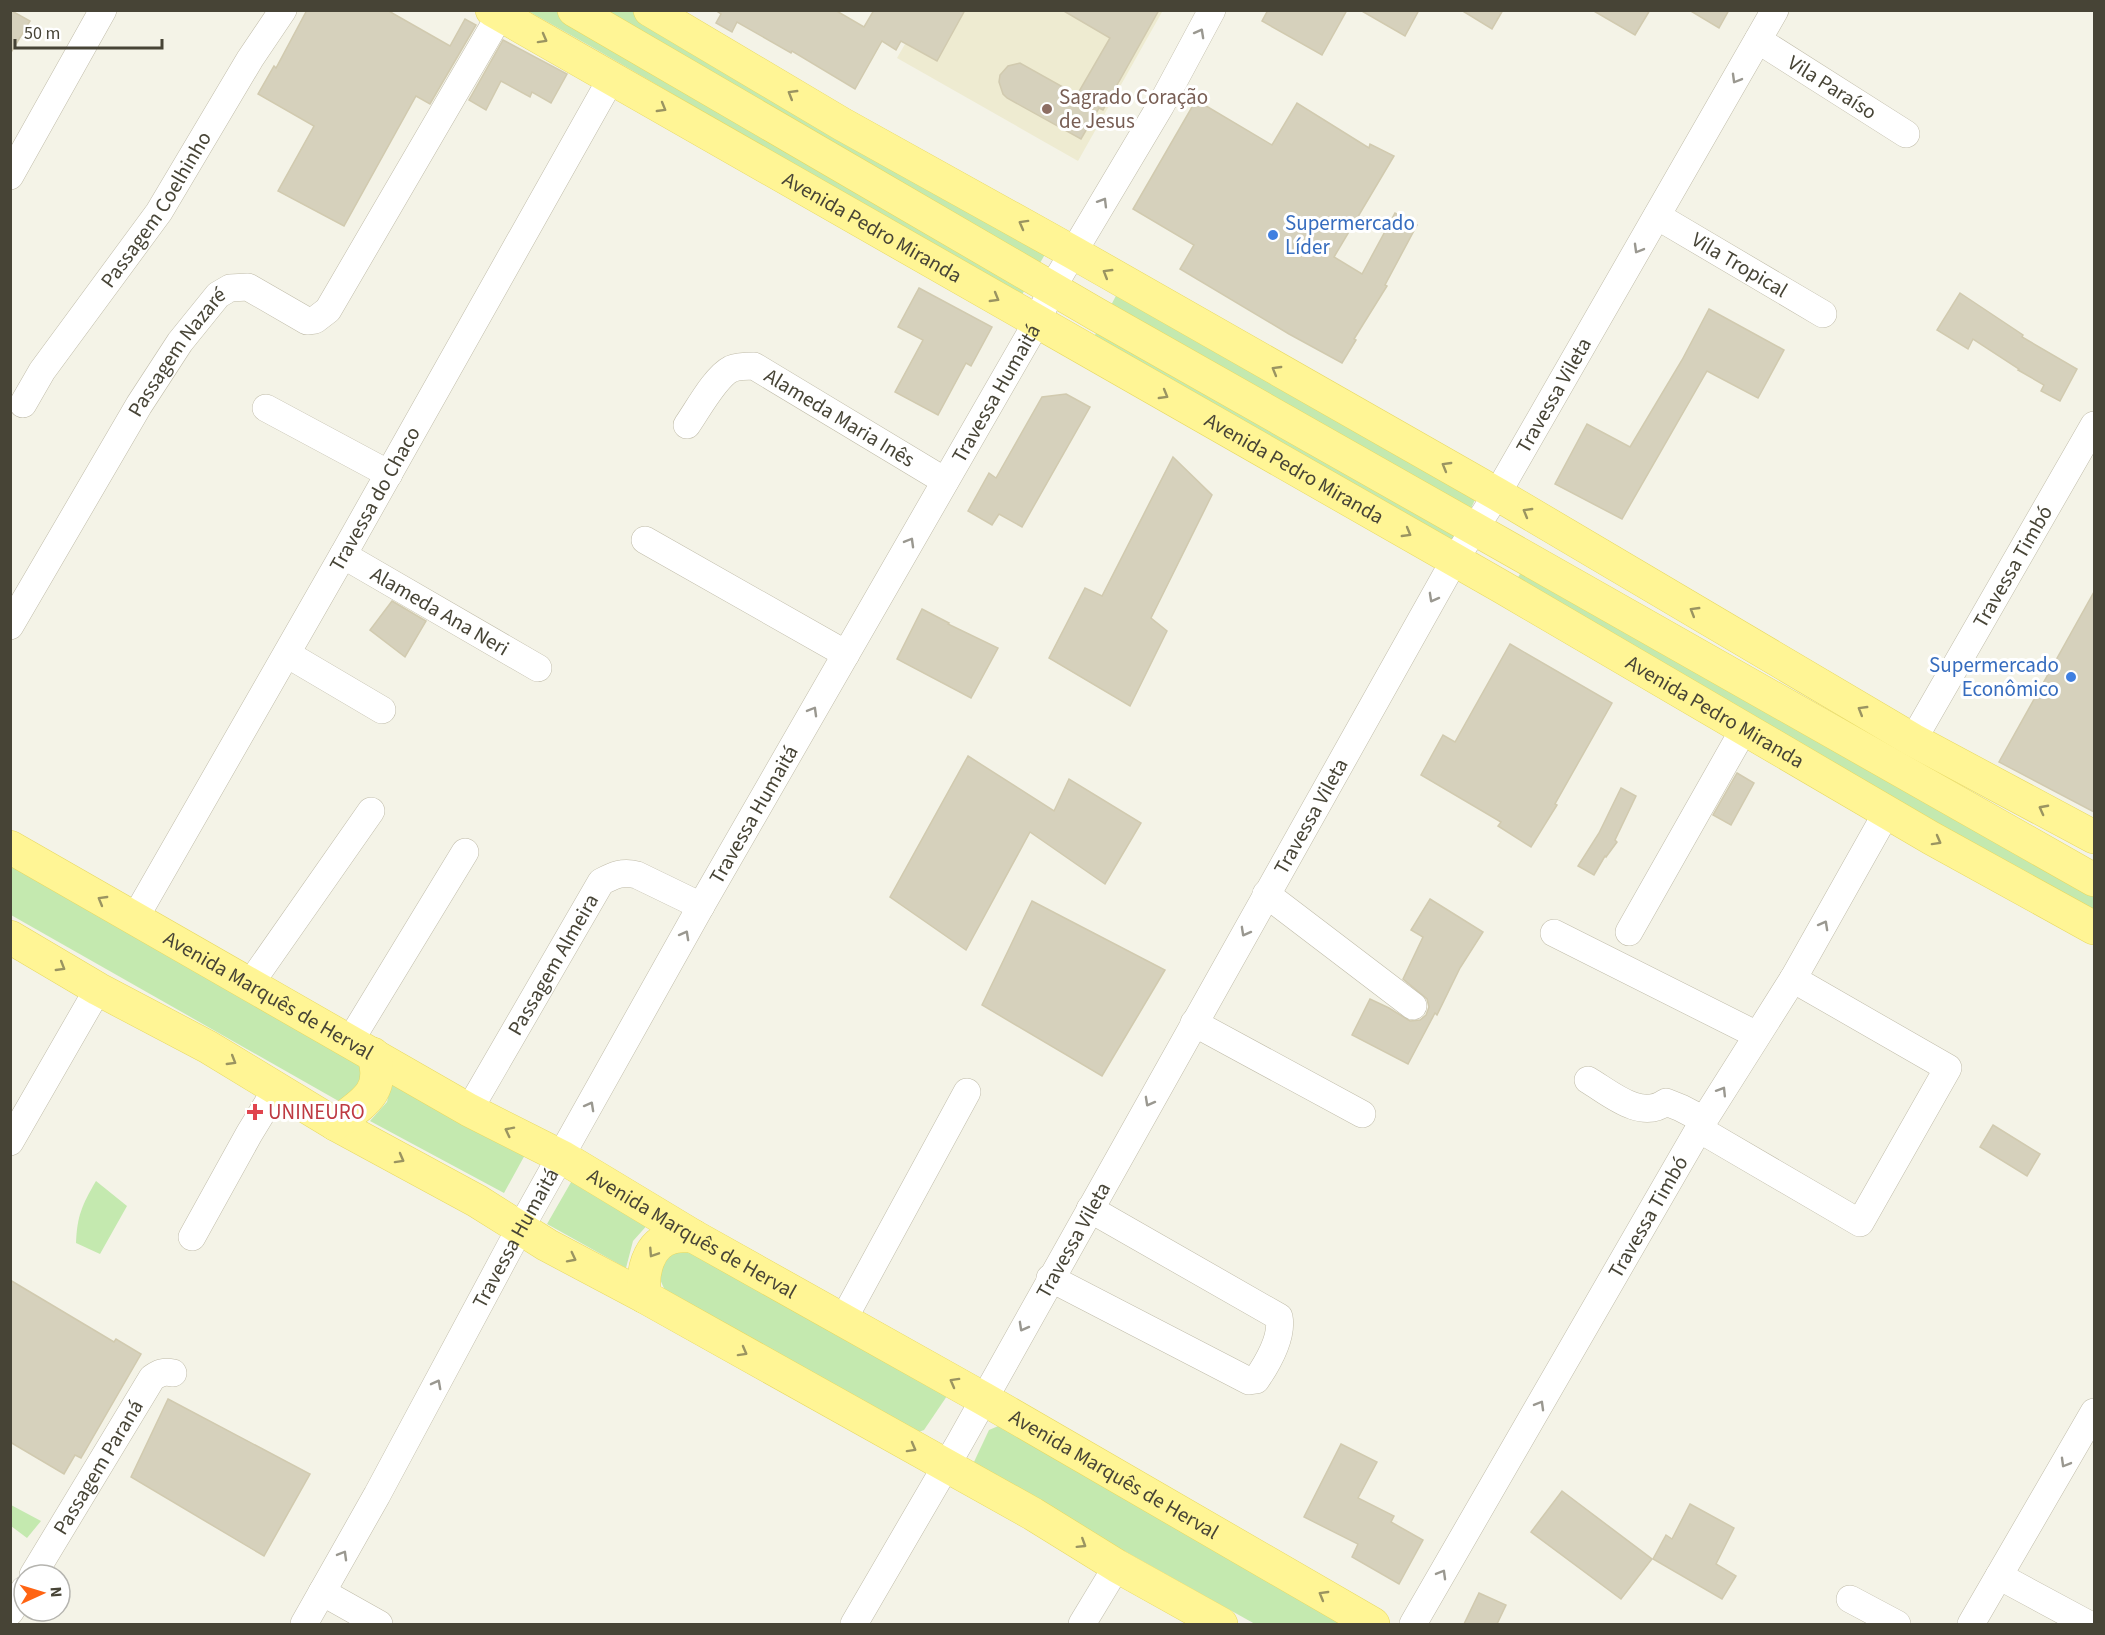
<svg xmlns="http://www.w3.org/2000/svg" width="2105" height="1635" viewBox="0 0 2105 1635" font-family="'Source Sans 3',sans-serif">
<rect width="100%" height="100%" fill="#f4f3e7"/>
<polygon fill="#eeebd1" points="1159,10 1162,12 1078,161 897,58 924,11"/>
<g fill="#c4e9af">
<path d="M528,11h35l465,272 -8,16c-166,-94 -326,-196 -492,-288z"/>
<polygon points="591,11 632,11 1048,249 1036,270"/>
<polygon points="1120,288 1479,491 1468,515 1108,311"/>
<polygon points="1101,323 1464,529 1453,546 1093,339"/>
<polygon points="1526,564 2094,887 2094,916 1514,584"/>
<polygon points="11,860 364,1061 361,1086 342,1103 11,915"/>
<polygon points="393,1075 526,1153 504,1193 370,1121 387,1102"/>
<polygon points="574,1177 650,1222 633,1241 626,1268 547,1224"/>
<path d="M96,1181l31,25 -27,48 -24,-11c1,-27 6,-38 20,-62z"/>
<polygon points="688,1245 947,1396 924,1430 916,1433 666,1293 659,1277 664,1256"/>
<polygon points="1003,1424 1352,1624 1255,1624 978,1469 973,1464 989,1430"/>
<polygon points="11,1505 41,1521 27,1538 11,1526"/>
</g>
<g fill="#d6d1bc" stroke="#d1caaf" stroke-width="1.5">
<polygon points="10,10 30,21 10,54"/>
<polygon points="307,10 387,10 450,46 465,19 476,25 430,104 416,96 344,226 278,191 314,126 258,94 274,66 276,68"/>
<polygon points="715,10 835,10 864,27 874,10 965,10 937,61 901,41 896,50 882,41 855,89 792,51 791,53 737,22 732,32 716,23 721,14"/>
<polygon points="1062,10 1159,10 1103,110 1099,108 1081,139 1007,98 1003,94 999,82 1000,75 1008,66 1020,63 1077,95 1110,38"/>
<polygon points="1268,10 1347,10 1322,55 1262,21"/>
<polygon points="1360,10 1419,10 1405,36"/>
<polygon points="1461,10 1503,10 1492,29"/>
<polygon points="1592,10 1650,10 1635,35"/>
<polygon points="1689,10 1729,10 1719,28"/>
<polygon points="503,40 567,74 551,103 532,92 530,97 501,81 486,110 469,100"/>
<polygon points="1196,100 1272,145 1297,103 1369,148 1370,144 1394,156 1334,257 1362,274 1395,213 1417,225 1385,285 1387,286 1354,339 1356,340 1342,363 1289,334 1180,269 1194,245 1133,209"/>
<polygon points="919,288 992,327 971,366 966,363 938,415 895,392 923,340 898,327"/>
<polygon points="1960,293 2023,335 2022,337 2077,369 2060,401 2041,391 2044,385 2018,370 2019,369 1973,339 1968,349 1937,330"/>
<polygon points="1709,309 1784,350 1758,398 1707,371 1622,519 1555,484 1587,424 1630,447 1682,360"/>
<polygon points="1066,394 1090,407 1022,527 999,514 992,525 968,511 989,473 996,478 1042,397"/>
<polygon points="1173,457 1212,495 1151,618 1167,631 1130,706 1049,658 1085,588 1102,596"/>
<polygon points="2094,592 2094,812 1999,762"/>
<polygon points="392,601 426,621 405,657 370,630"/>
<polygon points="922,609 949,623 948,624 998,648 971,698 897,659"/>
<polygon points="1510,644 1612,703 1555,804 1557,805 1531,847 1498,826 1501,822 1421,775 1443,735 1455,742"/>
<polygon points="968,756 1054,811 1069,779 1141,823 1105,884 1030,832 966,950 890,897"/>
<polygon points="1737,773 1754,783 1731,825 1713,815"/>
<polygon points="1621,788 1636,796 1615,840 1617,842 1606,857 1605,856 1594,875 1578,866 1599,833"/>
<polygon points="1430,899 1483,932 1460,968 1437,1015 1435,1013 1408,1064 1352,1035 1370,999 1389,1008 1410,1021 1420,1020 1426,1015 1429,1007 1427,999 1403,979 1423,937 1411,930"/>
<polygon points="1032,901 1165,970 1102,1076 982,1005"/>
<polygon points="1993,1125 2040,1154 2027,1176 1980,1147"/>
<polygon points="10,1280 114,1342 116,1339 141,1354 81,1458 75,1455 64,1474 10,1442"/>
<polygon points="168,1399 310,1474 264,1556 131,1477"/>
<polygon points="1341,1444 1377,1462 1358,1498 1394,1516 1391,1522 1423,1540 1399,1584 1352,1557 1358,1544 1304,1517"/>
<polygon points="1562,1491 1652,1559 1621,1599 1531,1532"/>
<polygon points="1690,1504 1734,1528 1716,1564 1736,1576 1722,1599 1653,1559 1666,1535 1672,1539"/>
<polygon points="1479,1593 1506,1605 1497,1624 1464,1624"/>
</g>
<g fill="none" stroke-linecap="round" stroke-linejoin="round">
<g stroke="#c0bca9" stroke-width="28">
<g id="minor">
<path id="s1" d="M1758,40l148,94"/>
<polyline points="10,176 103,10"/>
<path id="s2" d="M1657,216l166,98"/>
<path id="s3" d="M23,404l19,-33 117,-159 91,-153 33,-49"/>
<polyline points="266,408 389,474"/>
<path id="s4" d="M687,425c10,-14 28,-48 44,-56 7,-3 16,-3 23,-3l191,115"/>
<polyline points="645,540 846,654"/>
<path id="s5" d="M343,555l195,113"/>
<path id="s6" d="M10,626l129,-221 41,-63 38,-47 12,-7 18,-1 59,34 8,-1 13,-10 172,-295"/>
<polyline points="287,654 382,710"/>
<path id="s7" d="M1913,740l181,-315"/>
<polyline points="1266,894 1413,1006"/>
<path id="s8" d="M135,918l208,-363 268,-476"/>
<polyline points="1629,932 1744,729"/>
<polyline points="1554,933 1757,1035"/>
<polyline points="250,984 371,811"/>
<polyline points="1194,1023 1362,1114"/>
<polyline points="350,1041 465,852"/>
<path d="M1588,1080c22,13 53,41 78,22l15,6 23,12"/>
<path id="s9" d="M469,1110l132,-228c13,-7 22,-11 36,-7l64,31"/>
<polyline points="1699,1129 1860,1223 1948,1068 1793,979"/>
<polyline points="10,1142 98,989"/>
<polyline points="192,1237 249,1134 277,1088"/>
<path d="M1050,1278l199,103 7,-1c11,-16 27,-43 23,-63l-189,-108"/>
<polyline points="843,1320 967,1092"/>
<path id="s10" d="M33,1575l119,-197c7,-5 12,-7 21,-5"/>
<polyline points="1999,1576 2088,1624"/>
<polyline points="322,1592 379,1624"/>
<polyline points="1850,1599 1897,1624"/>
<polyline points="10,1612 24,1590"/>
<path id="s11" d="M304,1624l73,-129 134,-250 190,-339 336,-584 15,-34 109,-183 51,-95"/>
<path id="s12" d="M854,1624l106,-182 494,-881 43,-67 278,-484"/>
<polyline points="1082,1624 1117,1566"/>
<path id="s13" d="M1413,1624l291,-504 89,-141 94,-167"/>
<polyline points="1971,1624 2094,1412"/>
</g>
</g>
<g stroke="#e7d962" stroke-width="34">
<g id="major">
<path id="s14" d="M492,10l1010,577 429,251 163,90"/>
<polyline points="574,10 1096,314 2094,880"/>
<polyline points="650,10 842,124 1074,253 1497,494 1913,740 2094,837"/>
<path id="s15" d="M10,847l459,263 93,47 131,79 291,163 389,225"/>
<polyline points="10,937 98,989 208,1047 335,1124 477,1201 547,1245 645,1297 1033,1514 1117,1566 1221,1624"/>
<path d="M335,1124c27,-20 52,-32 38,-70"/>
<path d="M645,1297c-4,-22 2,-54 28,-60 6,-2 13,-1 20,-1"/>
</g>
</g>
<use href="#minor" stroke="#fff" stroke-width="27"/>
<use href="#major" stroke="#fff595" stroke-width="33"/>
</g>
<defs><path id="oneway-chevron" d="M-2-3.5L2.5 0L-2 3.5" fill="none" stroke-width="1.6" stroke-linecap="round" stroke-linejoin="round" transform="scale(1.5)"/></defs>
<g stroke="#9a9890">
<use href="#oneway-chevron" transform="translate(1200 33) rotate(-61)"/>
<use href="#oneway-chevron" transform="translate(1736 79) rotate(120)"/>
<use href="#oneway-chevron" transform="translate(1103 202) rotate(-59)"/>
<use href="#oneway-chevron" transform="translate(1638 249) rotate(120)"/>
<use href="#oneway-chevron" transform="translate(910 542) rotate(-60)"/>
<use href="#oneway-chevron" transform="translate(1433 598) rotate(119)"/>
<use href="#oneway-chevron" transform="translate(813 711) rotate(-60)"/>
<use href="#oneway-chevron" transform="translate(1824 925) rotate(-61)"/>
<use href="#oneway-chevron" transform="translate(1245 932) rotate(119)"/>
<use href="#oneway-chevron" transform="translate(685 935) rotate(-61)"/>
<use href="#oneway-chevron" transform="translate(1722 1091) rotate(-58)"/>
<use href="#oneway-chevron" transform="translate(1149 1102) rotate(119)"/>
<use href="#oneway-chevron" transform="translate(590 1106) rotate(-61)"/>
<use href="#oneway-chevron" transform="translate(1023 1327) rotate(119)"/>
<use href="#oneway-chevron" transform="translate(437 1384) rotate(-62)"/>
<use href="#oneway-chevron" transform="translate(1540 1405) rotate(-60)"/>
<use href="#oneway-chevron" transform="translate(2065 1463) rotate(120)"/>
<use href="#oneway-chevron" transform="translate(343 1555) rotate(-60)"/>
<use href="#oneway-chevron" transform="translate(1442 1574) rotate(-60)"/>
</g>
<g stroke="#9a9461">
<use href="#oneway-chevron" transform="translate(543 39) rotate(29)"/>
<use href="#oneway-chevron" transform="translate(792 94) rotate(-149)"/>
<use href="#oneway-chevron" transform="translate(662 108) rotate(30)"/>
<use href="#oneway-chevron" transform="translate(1023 224) rotate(-151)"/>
<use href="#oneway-chevron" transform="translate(1107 273) rotate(-149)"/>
<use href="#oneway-chevron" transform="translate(995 298) rotate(30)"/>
<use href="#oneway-chevron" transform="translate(1276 370) rotate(-150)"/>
<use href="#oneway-chevron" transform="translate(1164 395) rotate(30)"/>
<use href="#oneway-chevron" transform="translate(1446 466) rotate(-150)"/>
<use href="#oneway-chevron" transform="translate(1527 512) rotate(-150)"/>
<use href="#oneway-chevron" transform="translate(1407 533) rotate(30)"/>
<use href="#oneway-chevron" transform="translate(1694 611) rotate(-149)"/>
<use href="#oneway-chevron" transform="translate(1862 710) rotate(-149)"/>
<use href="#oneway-chevron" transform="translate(2043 809) rotate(-152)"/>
<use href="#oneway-chevron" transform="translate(1937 841) rotate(29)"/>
<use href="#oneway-chevron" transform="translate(102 900) rotate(-150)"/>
<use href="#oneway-chevron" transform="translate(61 967) rotate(31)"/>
<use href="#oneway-chevron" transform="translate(232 1061) rotate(31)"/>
<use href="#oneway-chevron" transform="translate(509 1131) rotate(-153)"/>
<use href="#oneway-chevron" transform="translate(400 1159) rotate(29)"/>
<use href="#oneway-chevron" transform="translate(653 1253) rotate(123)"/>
<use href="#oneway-chevron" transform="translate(572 1258) rotate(27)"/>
<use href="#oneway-chevron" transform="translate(743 1352) rotate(29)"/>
<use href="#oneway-chevron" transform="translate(954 1382) rotate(-151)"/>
<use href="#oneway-chevron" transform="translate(912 1448) rotate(29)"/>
<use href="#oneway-chevron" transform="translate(1082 1544) rotate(32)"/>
<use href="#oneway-chevron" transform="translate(1323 1595) rotate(-150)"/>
</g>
<circle fill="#8d6e63" stroke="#fff" stroke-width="2" cx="1047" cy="109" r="6"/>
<g fill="#3f7fe0" stroke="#fff" stroke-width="2">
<circle cx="1273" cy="235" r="6"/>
<circle cx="2071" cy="677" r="6"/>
</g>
<path fill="#e0444e" stroke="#fff" stroke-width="2" d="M252 1103h6v6h6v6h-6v6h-6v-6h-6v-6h6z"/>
<g text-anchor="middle" stroke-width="6" stroke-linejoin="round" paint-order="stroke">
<g font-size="21" fill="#474436" stroke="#fff">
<text dy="7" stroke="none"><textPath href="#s1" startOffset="88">Vila Paraíso</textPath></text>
<text dy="7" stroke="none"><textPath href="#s3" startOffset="236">Passagem Coelhinho</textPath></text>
<text dy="7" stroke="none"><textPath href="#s14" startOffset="438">Avenida Pedro Miranda</textPath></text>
<text dy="7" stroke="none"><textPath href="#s2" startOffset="96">Vila Tropical</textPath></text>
<text dy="7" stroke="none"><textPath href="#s6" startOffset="321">Passagem Nazaré</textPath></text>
<text dy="7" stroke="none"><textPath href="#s11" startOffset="1412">Travessa Humaitá</textPath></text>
<text dy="7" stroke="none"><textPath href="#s12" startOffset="1414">Travessa Vileta</textPath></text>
<text dy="7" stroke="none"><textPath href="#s4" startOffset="195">Alameda Maria Inês</textPath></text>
<text dy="7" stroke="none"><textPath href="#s14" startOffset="924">Avenida Pedro Miranda</textPath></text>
<text dy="7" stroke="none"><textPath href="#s8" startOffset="483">Travessa do Chaco</textPath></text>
<text dy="7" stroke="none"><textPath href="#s7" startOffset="200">Travessa Timbó</textPath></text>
<text dy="7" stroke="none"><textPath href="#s5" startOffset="112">Alameda Ana Neri</textPath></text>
<text dy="7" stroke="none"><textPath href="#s14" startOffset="1410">Avenida Pedro Miranda</textPath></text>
<text dy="7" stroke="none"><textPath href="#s11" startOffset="926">Travessa Humaitá</textPath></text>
<text dy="7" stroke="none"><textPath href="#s12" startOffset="928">Travessa Vileta</textPath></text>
<text dy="7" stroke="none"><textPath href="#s9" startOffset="168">Passagem Almeira</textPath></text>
<text dy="7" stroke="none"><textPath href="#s15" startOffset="298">Avenida Marquês de Herval</textPath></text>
<text dy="7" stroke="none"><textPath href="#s13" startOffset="470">Travessa Timbó</textPath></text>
<text dy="7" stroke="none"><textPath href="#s15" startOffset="784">Avenida Marquês de Herval</textPath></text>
<text dy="7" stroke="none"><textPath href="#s11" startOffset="440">Travessa Humaitá</textPath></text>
<text dy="7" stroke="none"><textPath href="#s12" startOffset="442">Travessa Vileta</textPath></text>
<text dy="7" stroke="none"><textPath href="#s10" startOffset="126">Passagem Paraná</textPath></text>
<text dy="7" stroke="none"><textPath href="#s15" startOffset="1270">Avenida Marquês de Herval</textPath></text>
</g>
<g font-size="21" fill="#785e54" stroke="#fff" text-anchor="start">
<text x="1059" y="104">Sagrado Coração<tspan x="1059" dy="24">de Jesus</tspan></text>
</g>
<g font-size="21" fill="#366cbe" stroke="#fff" text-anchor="start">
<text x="1285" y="230">Supermercado<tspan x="1285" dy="24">Líder</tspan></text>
<text x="2059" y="672" text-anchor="end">Supermercado<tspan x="2059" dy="24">Econômico</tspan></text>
</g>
<g font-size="21" fill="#be3a42" stroke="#fff" text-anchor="start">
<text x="268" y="1119">UNINEURO</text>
</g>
</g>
<rect width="2105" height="1635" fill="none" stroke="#474436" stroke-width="24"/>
<g transform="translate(42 1593) rotate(86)"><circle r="28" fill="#ffffff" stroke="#b5b4af" stroke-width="1.5"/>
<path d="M0-4.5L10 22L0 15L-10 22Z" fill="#ff6413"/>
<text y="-9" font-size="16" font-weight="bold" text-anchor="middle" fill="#474436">N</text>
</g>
<path d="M15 39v9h147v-9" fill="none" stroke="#474436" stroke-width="3"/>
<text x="24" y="39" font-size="18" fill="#474436" stroke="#ffffff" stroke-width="4.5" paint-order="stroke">50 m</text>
</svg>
